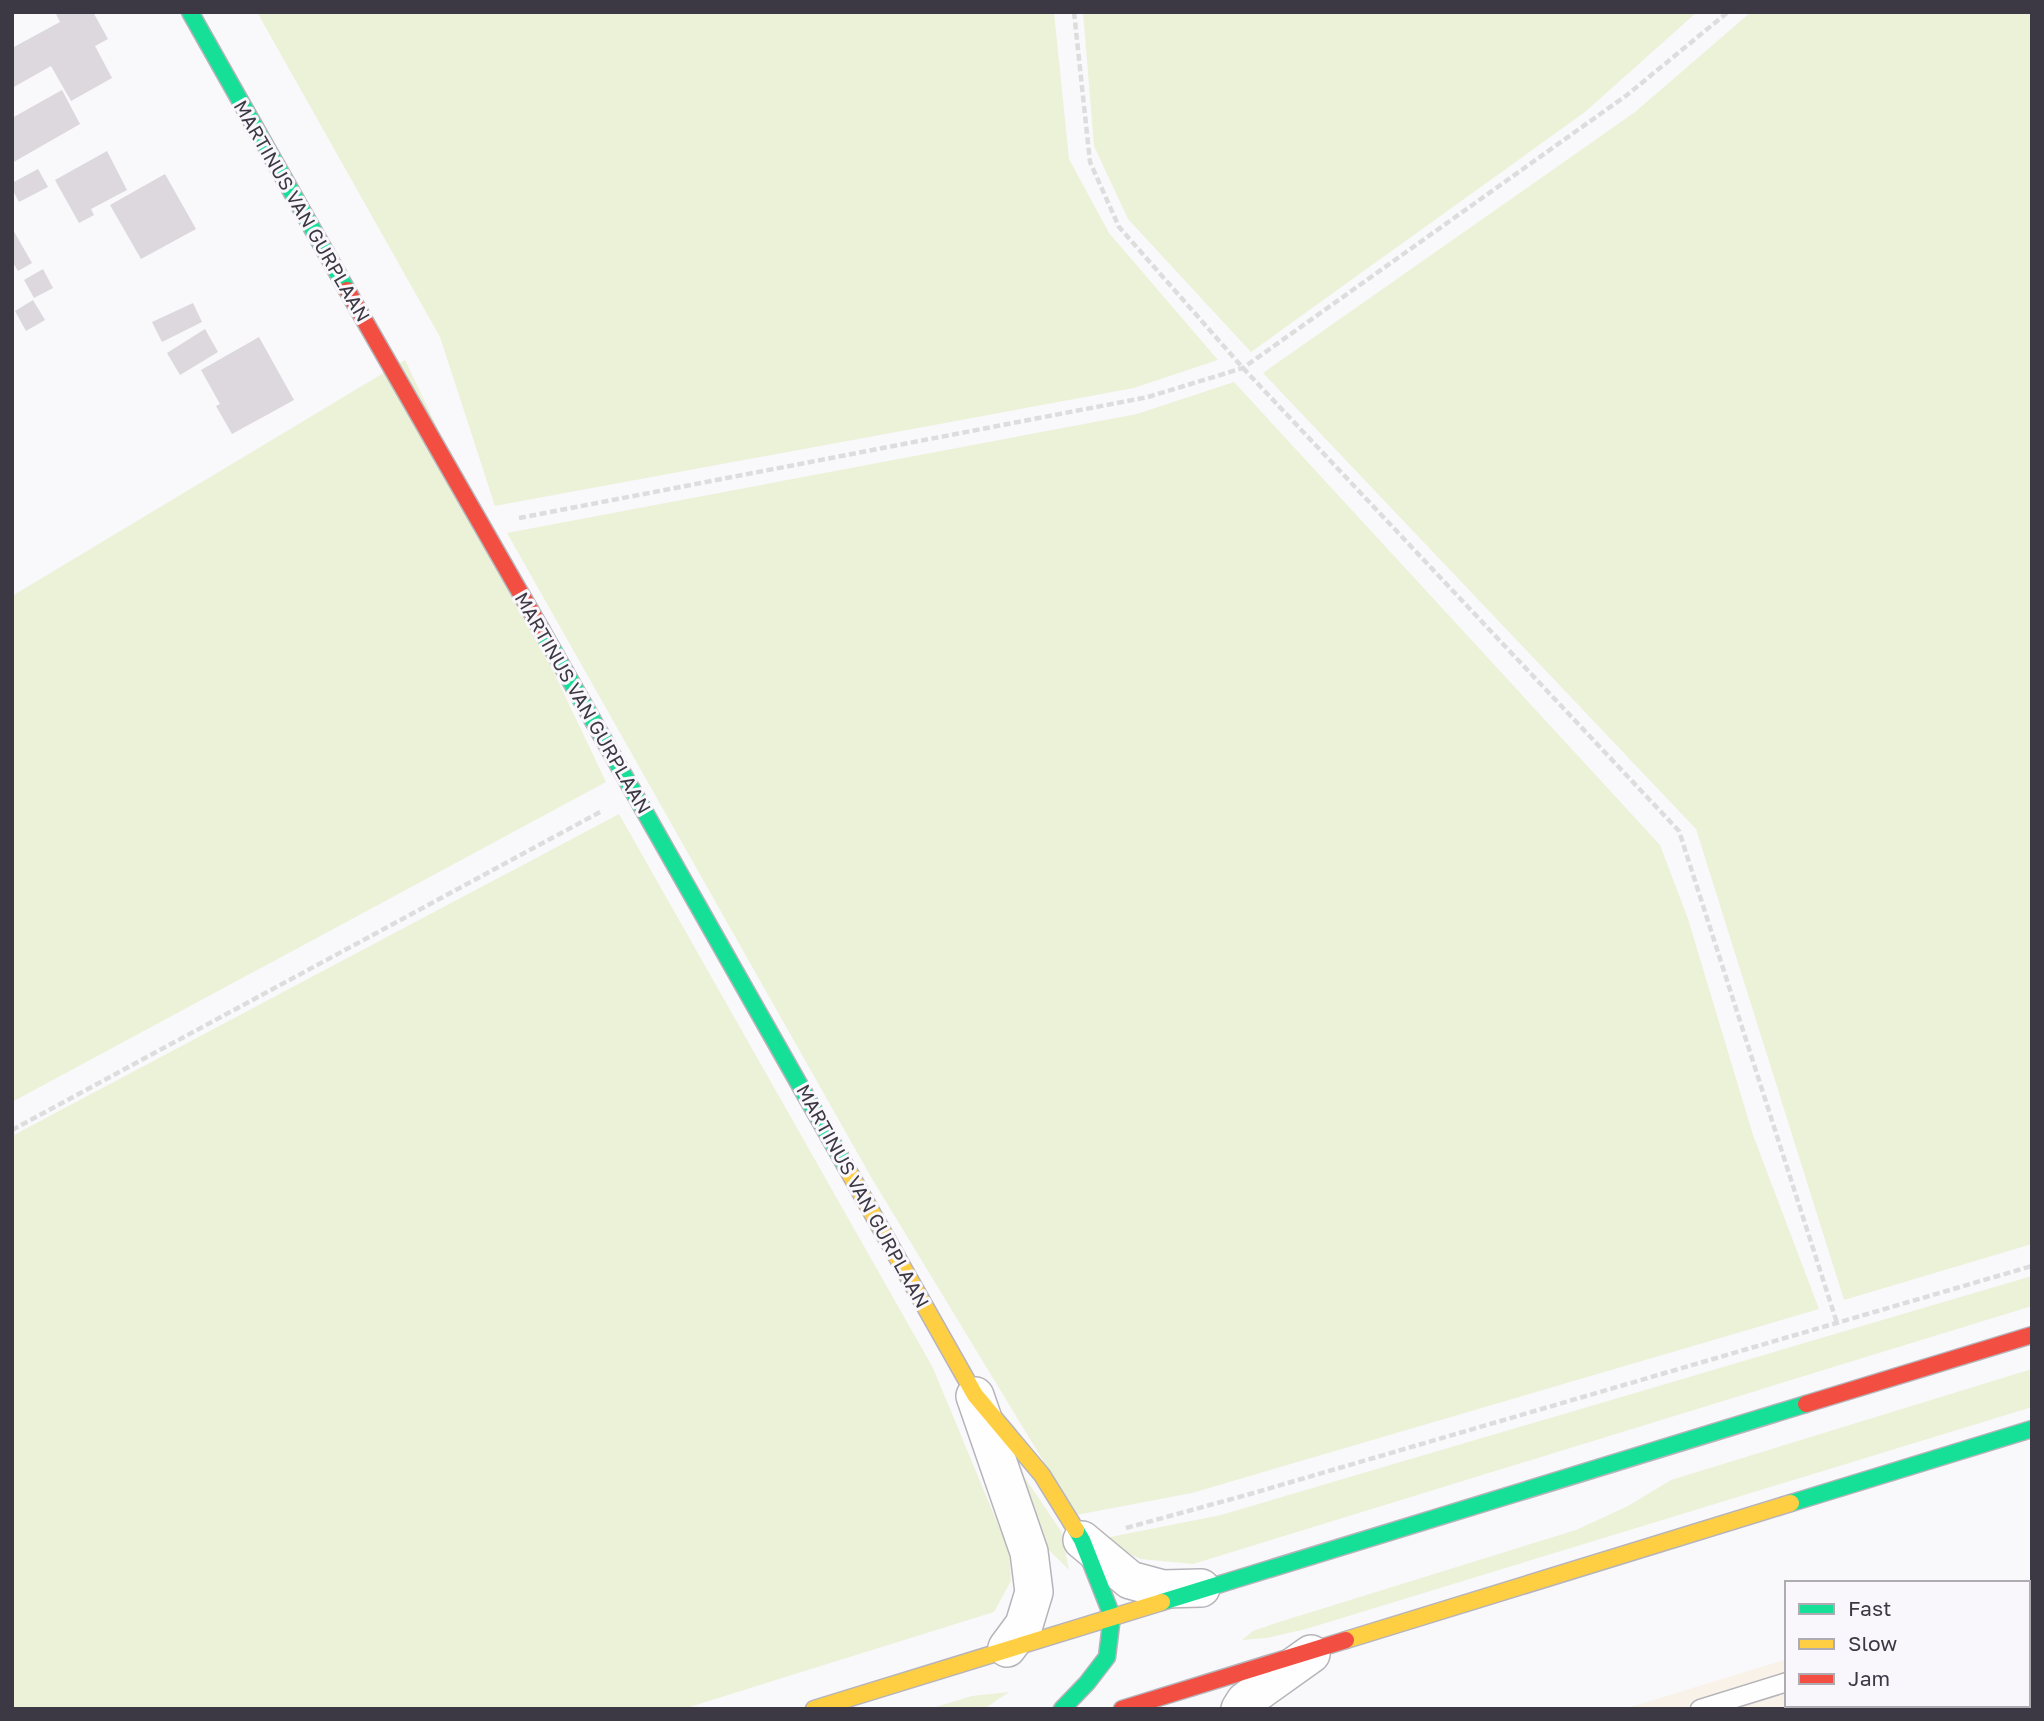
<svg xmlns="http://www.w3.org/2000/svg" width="2044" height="1721" viewBox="0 0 2044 1721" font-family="'Golos Text',sans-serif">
<rect width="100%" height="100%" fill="#f9f8fb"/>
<polygon fill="#f8f2e8" points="2032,1585 2032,1709 1624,1709 1787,1659 1787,1705 2028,1705 2028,1586"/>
<g fill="#ecf2d8">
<polygon points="257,12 1054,12 1069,159 1109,233 1218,360 1134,388 495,506 440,337"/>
<polygon points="1083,12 1697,12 1585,112 1251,352 1128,219 1094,146"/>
<polygon points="1751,12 2032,12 2032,1244 1844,1300 1696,829 1263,373 1635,112"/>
<polygon points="405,360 606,782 12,1102 12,596"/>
<polygon points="1234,382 1660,845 1688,919 1753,1135 1819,1309 1192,1493 1076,1515 871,1177 507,533 1137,414"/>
<polygon points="619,814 933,1368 1009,1551 1011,1581 994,1612 683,1709 12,1709 12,1136"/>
<polygon points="2032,1276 2032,1306 1193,1564 1140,1559 1100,1539 1221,1515"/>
<polygon points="2032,1369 2032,1407 1306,1629 1267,1638 1242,1640 1253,1631 1276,1623 1576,1530 1628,1506 1671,1480"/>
<polygon points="1018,1476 1025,1478 1061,1531 1069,1570 1041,1542"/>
<polygon points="1009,1692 984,1709 929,1709 972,1696"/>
</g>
<g fill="#dcd8de">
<polygon points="55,12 75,14 93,12 108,39 95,46 112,78 71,101 51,66 12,88 12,48 60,22"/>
<polygon points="62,90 80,124 12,163 12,118"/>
<polygon points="107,151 127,190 91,209 94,215 79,223 55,180"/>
<polygon points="38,169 48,187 19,202 12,189 12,183"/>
<polygon points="165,174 196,229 141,259 110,205"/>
<polygon points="12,228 32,263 18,271 12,261"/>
<polygon points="43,269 53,288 34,298 24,280"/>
<polygon points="33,300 45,320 26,331 15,311"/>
<polygon points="193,303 202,322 162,342 152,322"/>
<polygon points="205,329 218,352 180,375 167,353"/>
<polygon points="259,337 294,400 232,434 216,406 220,404 201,370"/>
<polygon points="1835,1705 1973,1705 1975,1709 1827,1709"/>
</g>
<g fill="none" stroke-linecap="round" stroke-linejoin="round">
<g stroke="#b6b4ba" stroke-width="21">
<g id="lane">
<polyline points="1995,1705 1996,1709"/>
<polyline points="1700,1709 1787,1682"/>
</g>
</g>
<g stroke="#b6b4ba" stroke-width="40">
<g id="street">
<polyline points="975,1396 1029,1552 1034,1592 1024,1625 1007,1648"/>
<polyline points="1082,1540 1130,1580 1163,1589 1201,1588"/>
<polyline points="1240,1709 1245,1701 1311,1654"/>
</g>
</g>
<g stroke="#b6b4ba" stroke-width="19">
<g id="fast">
<polyline points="190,12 347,290"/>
<polyline points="541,629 845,1165"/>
<polyline points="1791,1503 2032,1429"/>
<polyline points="1162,1602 1806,1404"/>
<polyline points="1062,1709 1087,1683 1107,1657 1112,1616 1082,1540 1076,1530"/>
</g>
</g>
<g stroke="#b6b4ba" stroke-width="19">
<g id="slow">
<polyline points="845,1165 975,1395 1042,1475 1076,1530"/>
<polyline points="1346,1640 1791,1503"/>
<polyline points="814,1709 1162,1602"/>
</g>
</g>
<g stroke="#b6b4ba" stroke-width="19">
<g id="jam">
<polyline points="347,290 541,629"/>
<polyline points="1806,1404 2032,1335"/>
<polyline points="1122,1709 1346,1640"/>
</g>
</g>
<g stroke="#ddd" stroke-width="4.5" stroke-dasharray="7 3.5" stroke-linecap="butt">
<polyline points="1074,12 1090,162 1119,227 1243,368 1679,831 1837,1323"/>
<polyline points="519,518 1148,397 1243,368 1627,95 1728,12"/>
<polyline points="12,1130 602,811"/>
<polyline points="1126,1528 1250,1494 2032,1266"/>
</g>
<use href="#lane" stroke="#fefefe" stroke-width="18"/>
<use href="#street" stroke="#fefefe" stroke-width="37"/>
<use href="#fast" stroke="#16e098" stroke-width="16"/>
<use href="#slow" stroke="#ffcf43" stroke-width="16"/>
<use href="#jam" stroke="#f24e42" stroke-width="16"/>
</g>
<g text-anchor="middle" stroke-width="6" stroke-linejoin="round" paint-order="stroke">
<g font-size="19" fill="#3d3944" stroke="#f9f7fc">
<text transform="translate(302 211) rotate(60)" y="7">MARTINUS VAN GURPLAAN</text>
<text transform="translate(583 703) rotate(60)" y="7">MARTINUS VAN GURPLAAN</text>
<text transform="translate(863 1196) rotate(61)" y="7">MARTINUS VAN GURPLAAN</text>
</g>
</g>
<rect width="2044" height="1721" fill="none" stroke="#3d3944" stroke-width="28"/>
<rect x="1785" y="1581" width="245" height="126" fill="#f9f7fc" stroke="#aeabb2" stroke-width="2"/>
<rect x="1799" y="1604" width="35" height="10" fill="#16e098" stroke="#aeabb2" stroke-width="2"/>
<text x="1848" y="1616" font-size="21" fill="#3d3944">Fast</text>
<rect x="1799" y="1639" width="35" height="10" fill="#ffcf43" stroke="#aeabb2" stroke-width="2"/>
<text x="1848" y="1651" font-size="21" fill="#3d3944">Slow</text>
<rect x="1799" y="1674" width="35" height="10" fill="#f24e42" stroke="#aeabb2" stroke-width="2"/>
<text x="1848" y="1686" font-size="21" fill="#3d3944">Jam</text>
</svg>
